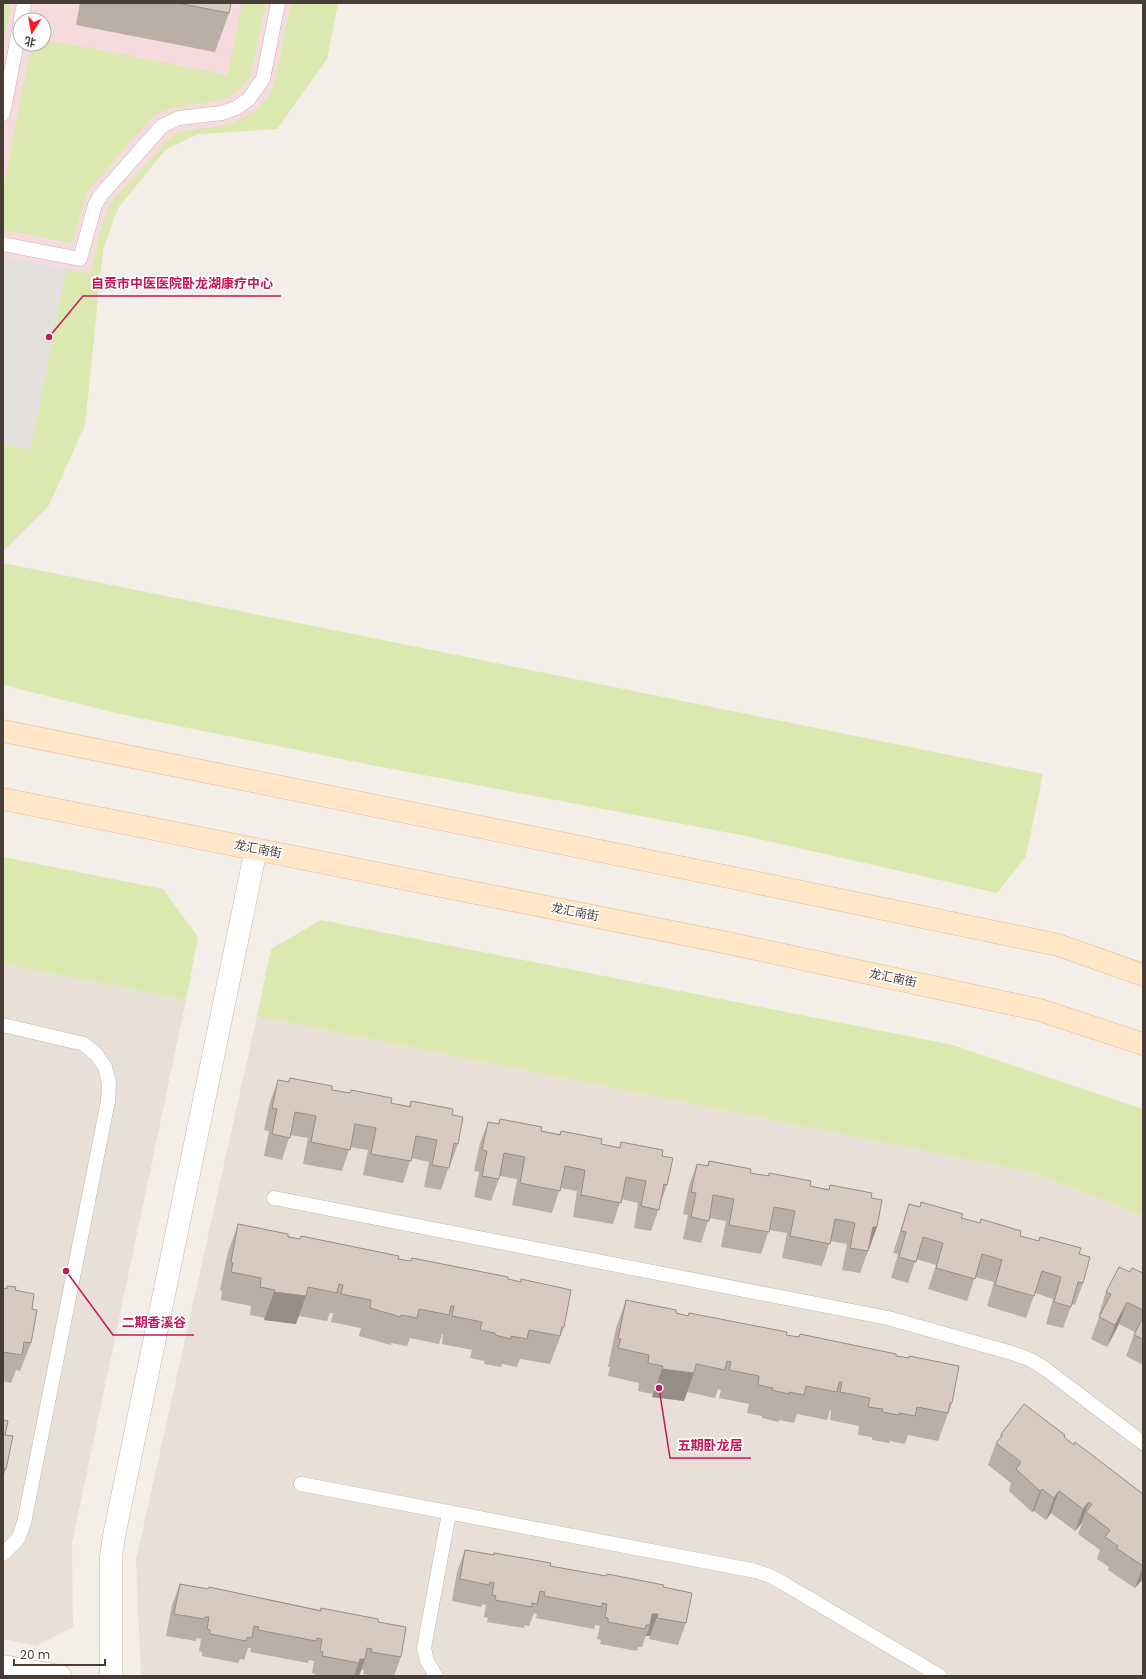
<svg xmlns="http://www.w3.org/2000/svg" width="1146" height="1679" viewBox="0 0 1146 1679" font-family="Poppins,'Noto Sans SC',sans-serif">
<rect width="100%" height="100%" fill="#f4eee8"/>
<g fill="#e8dfd6">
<polygon points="3,964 186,1000 72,1543 73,1627 36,1646 3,1639"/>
<polygon points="257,1016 1032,1172 1143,1216 1143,1676 141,1676 136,1560"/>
</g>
<path fill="#f5dbdd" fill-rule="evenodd" d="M3,3h335l-11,56 -50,70 -79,5 -32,15 -48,59 -15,41 -18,176 -36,80 -46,46zM20,20h24v24h-24z"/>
<g fill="#dbe9b0">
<polygon points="3,3 12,3 3,46"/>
<polygon points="242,3 266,3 251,73 248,80 239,90 229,97 216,101 170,108 153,116 87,192 72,243 3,230 3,191 31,44 44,44 44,39 228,75"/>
<path d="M291,3h47l-11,56 -50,70 -79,5 -32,15 -48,59 -15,41 -18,176 -36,80 -46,46v-107l28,5 35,-180 25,5c5,-25 9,-51 21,-73l62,-67 6,-3 35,-4 16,-3 14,-7 14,-10 11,-13 6,-17z"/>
<polygon points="3,563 1043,774 1026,856 997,893 746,836 376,766 120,714 3,685"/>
<polygon points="3,857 163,889 198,937 186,1000 3,964"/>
<polygon points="321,920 953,1045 1143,1109 1143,1216 1032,1172 257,1016 271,949"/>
</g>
<polygon fill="#e2dfdd" points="3,256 66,269 31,449 3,444"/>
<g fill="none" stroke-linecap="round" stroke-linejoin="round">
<g stroke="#c3b7ad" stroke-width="15">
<g id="lane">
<polyline points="21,20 24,3"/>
<polyline points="3,114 20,26"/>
<polyline points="3,244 80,259 95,205 100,196 162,126 179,118 222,113 236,108 249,99 263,79 278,3"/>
<polyline points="3,1025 84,1044 96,1054 105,1067 109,1083 108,1101 24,1523 18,1539 3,1554"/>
<polyline points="274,1198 888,1318 1012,1353 1029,1359 1044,1368 1143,1443"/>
<polyline points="301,1484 756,1571 770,1576 783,1583 940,1676"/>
<polyline points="436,1676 427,1661 424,1648 449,1513"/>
</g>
</g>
<g stroke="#c3b7ad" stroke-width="23">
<g id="street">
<polyline points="3,1666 60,1676"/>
<polyline points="111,1676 111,1557 114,1536 256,849"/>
</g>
</g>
<g stroke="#d8bb99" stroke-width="23">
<g id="secondary">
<polyline points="3,731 739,879 1058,945 1143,975"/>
<polyline points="3,799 728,943 1040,1010 1143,1044"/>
</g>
</g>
<use href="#lane" stroke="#fff" stroke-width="14"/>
<use href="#street" stroke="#fff" stroke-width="22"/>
<use href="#secondary" stroke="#ffe6c7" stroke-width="22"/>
</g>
<g fill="#bbaea5">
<polygon points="80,3 231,3 229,13 215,52 76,25"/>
<polygon points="290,1078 332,1090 350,1093 351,1090 391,1103 409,1106 411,1101 452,1115 458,1144 450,1166 449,1166 441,1190 424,1187 429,1162 411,1158 403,1183 363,1175 368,1150 350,1147 342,1171 303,1164 308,1138 290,1135 282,1160 264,1156 269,1131 264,1130 270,1102 278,1080 288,1082"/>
<polygon points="500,1119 541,1131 559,1134 561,1131 601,1144 619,1148 621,1142 662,1156 667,1185 651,1231 634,1228 638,1203 621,1199 613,1224 573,1217 577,1191 560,1188 552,1213 512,1205 517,1179 500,1176 491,1201 474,1197 479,1172 474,1171 480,1143 488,1122 498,1124"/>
<polygon points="709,1161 750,1173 768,1176 769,1173 810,1186 829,1189 830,1185 871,1198 877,1227 860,1273 842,1270 847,1244 830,1241 822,1266 782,1258 787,1233 769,1230 761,1254 721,1247 726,1221 709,1218 701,1243 683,1239 688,1215 683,1214 689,1186 697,1164 707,1166"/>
<polygon points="909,1204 980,1223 981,1219 1020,1236 1038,1241 1040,1237 1079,1254 1083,1283 1075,1305 1072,1304 1063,1328 1046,1324 1053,1299 1035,1293 1026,1318 987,1306 994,1282 975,1277 967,1301 928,1289 936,1265 916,1259 908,1283 891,1278 898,1254 893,1253 902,1225"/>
<polygon points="238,1224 300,1239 301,1236 398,1259 520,1282 521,1279 564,1327 550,1364 520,1359 517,1367 502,1364 501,1367 484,1364 485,1361 470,1358 472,1350 442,1344 443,1334 442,1334 439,1344 410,1338 407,1346 391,1343 391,1345 359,1336 361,1328 331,1322 333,1313 330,1313 327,1321 299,1316 296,1324 264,1320 265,1318 250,1315 251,1306 221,1300 222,1291 220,1290 228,1252"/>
<polygon points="1130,1272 1143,1273 1143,1365 1126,1356 1135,1332 1119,1324 1107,1347 1091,1339 1100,1315 1099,1314 1106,1292"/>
<polygon points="7,1286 15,1290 32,1309 31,1343 20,1371 16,1370 11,1383 3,1381 3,1288 6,1289"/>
<polygon points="626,1300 688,1316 689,1313 786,1335 798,1337 800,1334 896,1356 908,1358 909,1356 952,1403 938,1441 908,1435 905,1444 890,1441 889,1443 872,1440 872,1437 858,1435 859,1426 830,1420 831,1411 830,1410 827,1420 797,1414 794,1423 779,1420 779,1422 762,1418 762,1416 747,1413 749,1404 719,1398 721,1390 718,1389 715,1398 687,1392 684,1401 652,1397 653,1394 638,1391 639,1383 608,1376 610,1367 608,1367 616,1328"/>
<polygon points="1001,1434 1065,1435 1064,1438 1143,1494 1143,1583 1141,1581 1135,1588 1108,1570 1109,1567 1097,1559 1100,1550 1078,1534 1082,1524 1081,1524 1075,1531 1051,1513 1046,1520 1034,1511 1032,1512 1009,1491 1011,1483 988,1465 996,1443 999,1441"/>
<polygon points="3,1469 6,1469 3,1477"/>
<polygon points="465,1550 493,1555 494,1553 550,1566 606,1576 607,1574 663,1587 686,1623 678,1645 649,1639 650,1636 646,1636 642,1647 638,1647 637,1651 600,1644 601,1640 597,1639 600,1626 595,1625 594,1629 536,1618 537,1614 534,1613 529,1626 525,1625 524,1628 487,1622 488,1618 484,1617 486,1605 482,1604 481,1607 452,1601 457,1572"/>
<polygon points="180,1584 208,1589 209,1587 320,1610 321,1608 378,1622 401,1657 394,1676 375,1676 363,1674 364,1670 361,1670 359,1676 315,1676 315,1674 312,1673 314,1661 309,1660 308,1663 250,1652 251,1648 248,1648 244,1660 240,1659 238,1663 202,1656 202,1652 199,1651 201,1639 197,1638 196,1641 166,1636 172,1605"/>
</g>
<g fill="#988d86">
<polygon points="873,1227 877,1227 869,1249 865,1248"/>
<polygon points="274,1292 306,1296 296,1324 264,1320"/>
<polygon points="1127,1302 1119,1324 1107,1347 1115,1325"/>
<polygon points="662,1369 694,1373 684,1401 652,1397"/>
<polygon points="1042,1489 1034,1511 1032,1512 1040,1491"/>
<polygon points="1059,1491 1051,1513 1046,1520 1054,1498"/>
<polygon points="1089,1502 1081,1524 1075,1531 1083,1509"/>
<polygon points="1143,1567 1143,1575 1141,1581 1135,1588"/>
<polygon points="652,1614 658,1614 650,1636 646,1636 650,1625"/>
<polygon points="360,1659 365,1659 359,1676 354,1676"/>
</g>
<g fill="#d9cac0" stroke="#988d86">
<polygon points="177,3 231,3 229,13"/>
<polygon points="290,1078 332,1086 332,1090 350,1093 351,1090 392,1098 391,1103 410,1107 411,1101 453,1109 452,1115 463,1117 458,1144 454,1143 449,1168 432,1165 437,1140 416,1136 411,1161 371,1154 376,1128 355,1124 350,1150 311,1142 316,1116 295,1112 290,1138 272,1134 277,1109 272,1108 278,1080 289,1082"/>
<polygon points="500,1119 542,1127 541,1131 560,1135 561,1131 602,1139 601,1144 620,1148 621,1142 663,1150 662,1156 673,1158 667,1185 664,1184 659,1210 641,1206 646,1181 626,1177 621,1203 581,1195 585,1170 565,1166 560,1191 520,1183 525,1157 504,1153 499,1179 482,1176 487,1151 482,1150 488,1122 499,1124"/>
<polygon points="709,1161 751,1169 750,1173 769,1176 769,1173 811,1181 810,1186 829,1190 830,1185 872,1193 871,1198 882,1200 877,1227 873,1227 868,1251 850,1248 855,1223 835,1219 830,1244 790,1236 795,1211 774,1207 769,1232 729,1225 734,1199 713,1195 709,1221 691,1217 696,1193 691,1192 697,1164 708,1166"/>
<polygon points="921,1202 963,1214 961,1218 980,1223 981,1219 1021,1231 1020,1236 1039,1241 1040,1237 1081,1248 1079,1254 1090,1257 1083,1283 1078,1282 1071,1307 1054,1302 1061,1277 1042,1271 1034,1296 995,1285 1002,1260 982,1254 975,1279 936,1268 943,1243 923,1237 916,1262 899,1257 906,1232 901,1231 909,1204 920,1207"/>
<polygon points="238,1224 288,1234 288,1237 300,1239 301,1236 399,1256 398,1259 411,1261 412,1258 508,1277 508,1279 521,1282 521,1279 571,1290 564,1327 562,1327 560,1336 529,1330 527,1339 511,1336 511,1339 495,1335 495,1333 480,1330 482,1322 452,1316 454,1306 451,1306 449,1315 419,1309 417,1318 401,1315 401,1317 370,1308 371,1300 341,1294 343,1285 339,1284 337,1293 308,1287 306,1296 274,1292 275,1290 260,1287 261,1278 231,1272 233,1263 231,1262"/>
<polygon points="1119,1267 1130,1272 1132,1268 1143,1273 1143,1310 1127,1302 1115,1325 1099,1317 1111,1294 1106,1292"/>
<polygon points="7,1286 16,1287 15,1290 34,1294 32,1309 37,1310 31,1343 24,1342 22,1355 3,1352 3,1288 7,1289"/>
<polygon points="626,1300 676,1310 676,1313 688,1316 689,1313 787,1332 786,1335 799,1337 800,1334 896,1354 896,1356 909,1358 909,1356 959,1366 952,1403 950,1403 948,1413 917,1407 915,1416 899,1413 899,1415 882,1412 883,1409 868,1407 870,1398 840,1392 842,1382 839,1382 837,1392 806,1386 804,1395 789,1392 789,1394 772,1390 773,1388 758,1385 759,1376 729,1370 731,1362 727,1361 725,1370 696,1364 694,1373 662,1369 663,1366 648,1363 649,1355 618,1348 621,1339 618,1339"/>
<polygon points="1143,1317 1143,1339 1134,1335"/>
<polygon points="1024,1404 1065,1435 1064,1437 1074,1445 1075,1442 1143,1494 1143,1566 1116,1548 1118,1546 1105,1537 1110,1530 1086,1512 1092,1504 1089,1502 1083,1509 1059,1491 1054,1498 1042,1489 1040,1491 1016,1469 1021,1462 996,1443 1002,1436 1001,1434"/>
<polygon points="3,1420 8,1421 5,1435 13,1436 6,1469 3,1469"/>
<polygon points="465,1550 494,1555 494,1553 551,1563 550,1566 606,1576 607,1574 664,1585 663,1587 692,1593 686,1623 657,1618 658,1614 652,1614 650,1625 646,1625 645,1629 608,1622 608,1618 605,1617 607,1604 602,1603 602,1607 544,1596 545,1592 540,1591 537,1604 532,1603 532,1607 495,1600 496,1596 492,1595 494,1583 490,1582 489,1585 460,1579"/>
<polygon points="180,1584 208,1589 209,1587 321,1611 321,1608 378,1619 378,1622 406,1627 401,1657 371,1652 372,1649 367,1648 365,1659 360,1659 359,1663 322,1656 323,1652 320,1651 322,1639 317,1638 316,1641 258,1630 259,1627 254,1626 252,1638 247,1637 246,1641 210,1634 210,1630 207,1629 209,1617 205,1617 204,1619 174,1614"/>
</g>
<g text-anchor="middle" stroke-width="3.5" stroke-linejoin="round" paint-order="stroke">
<g font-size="12" fill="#483d36" stroke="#fff">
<text transform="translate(258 849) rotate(11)" y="4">龙汇南街</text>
<text transform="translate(575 912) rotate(11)" y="4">龙汇南街</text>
<text transform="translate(893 978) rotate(12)" y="4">龙汇南街</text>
</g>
</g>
<path fill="none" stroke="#c2185b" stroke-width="1.5" d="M49 337L83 296H281M66 1271L113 1335H194M659 1388L670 1458H751"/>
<g fill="#c2185b" stroke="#fff" stroke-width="1.5">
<circle cx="49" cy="337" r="4"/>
<circle cx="66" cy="1271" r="4"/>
<circle cx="659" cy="1388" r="4"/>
</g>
<g font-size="13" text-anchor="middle" font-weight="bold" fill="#c2185b" stroke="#fff" stroke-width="3.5" stroke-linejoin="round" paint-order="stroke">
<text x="182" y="288">自贡市中医医院卧龙湖康疗中心</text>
<text x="154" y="1327">二期香溪谷</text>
<text x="710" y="1450">五期卧龙居</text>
</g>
<rect width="1146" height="1679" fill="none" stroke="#483d36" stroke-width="8"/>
<g transform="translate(32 32) rotate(191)"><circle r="19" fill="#ffffff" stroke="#b6b1af"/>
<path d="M0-3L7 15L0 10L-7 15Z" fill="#fc1723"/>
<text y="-6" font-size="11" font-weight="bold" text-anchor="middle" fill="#483d36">北</text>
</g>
<path d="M14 1659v6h91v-6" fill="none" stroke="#483d36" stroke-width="2"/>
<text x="20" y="1659" font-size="12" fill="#483d36" stroke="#ffffff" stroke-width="3" paint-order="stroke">20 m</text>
</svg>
